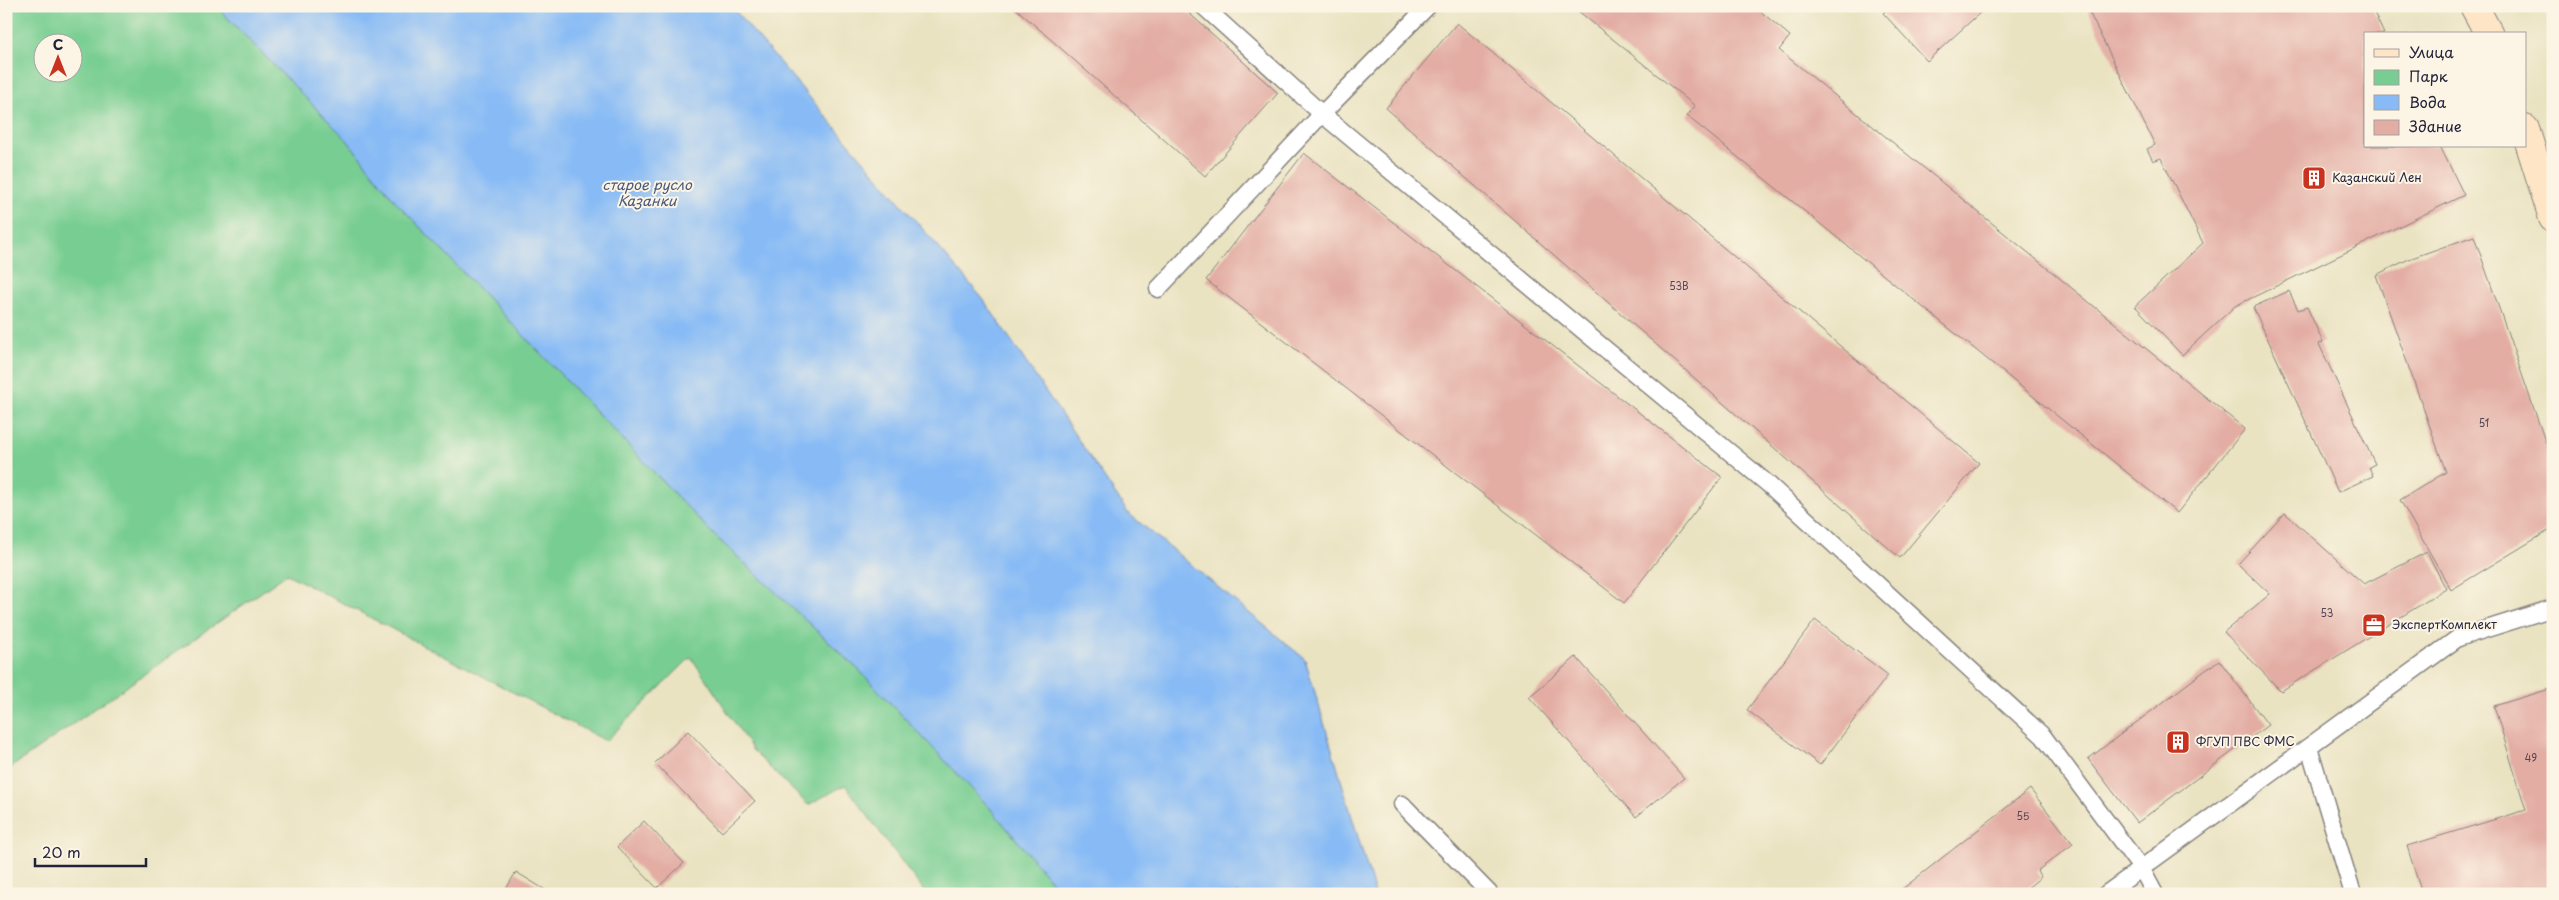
<svg xmlns="http://www.w3.org/2000/svg" width="2559" height="900" viewBox="0 0 2559 900" font-family="'Playpen Sans',sans-serif">
<rect width="100%" height="100%" fill="#fcf5e5"/>
<filter id="ink" filterUnits="userSpaceOnUse"><feTurbulence type="fractalNoise" baseFrequency=".02" numOctaves="2"/><feDisplacementMap in="SourceGraphic" scale="10" xChannelSelector="R" yChannelSelector="G"/><feConvolveMatrix kernelMatrix="1 2 1 2 8 2 1 2 1" color-interpolation-filters="sRGB"/></filter>
<filter id="wash" filterUnits="userSpaceOnUse"><feTurbulence type="fractalNoise" baseFrequency=".0096" numOctaves="4" result="noise"/><feDisplacementMap in="SourceGraphic" scale="20" xChannelSelector="R" yChannelSelector="G"/><feGaussianBlur stdDeviation="1.12" result="paint"/><feColorMatrix in="noise" values="0 0 0 0 0 0 0 0 0 0 0 0 0 0 0 0 0 1.4 0 .05"/><feComposite in="paint" operator="in"/></filter>
<g filter="url(#wash)">
<rect width="100%" height="100%" fill="#eae3c2"/>
<path fill="#78ce92" stroke="#4d7866" fill-rule="evenodd" d="M6,6h210l131,134 49,62 317,332 146,136 131,138 72,86h-136l-81,-109 -37,20 -54,-53 -63,-95 -85,84 -319,-167 -281,197zM42,42h30v30h-30z"/>
<polygon fill="#88bbf5" stroke="#556e98" points="216,6 731,6 983,299 1128,513 1305,659 1375,894 1062,894 990,808 859,670 713,534 396,202 347,140"/>
<g id="blocks">
<g fill="#e3ada4">
<polygon points="1013,6 1181,6 1278,93 1205,176"/>
<polygon points="1572,6 1754,6 1790,36 1779,50 2245,429 2177,513 1687,116 1695,106"/>
<polygon points="1890,6 1977,6 1982,11 1927,61 1883,13"/>
<polygon points="2086,6 2371,6 2384,34 2365,34 2365,146 2440,146 2464,195 2235,306 2182,355 2135,306 2203,243 2161,158 2153,161 2147,149 2155,145"/>
<polygon points="1457,23 1979,463 1900,558 1386,108"/>
<polygon points="1304,153 1722,477 1624,603 1206,280"/>
<polygon points="2474,236 2553,464 2553,528 2451,590 2400,500 2446,472 2376,275 2409,259"/>
<polygon points="2289,291 2298,310 2307,307 2323,342 2319,344 2375,464 2369,467 2373,476 2338,492 2253,307"/>
<polygon points="2285,513 2364,584 2427,552 2446,589 2281,691 2224,632 2270,594 2238,564"/>
<polygon points="1815,620 1888,675 1820,765 1747,710"/>
<polygon points="1576,657 1684,778 1636,817 1529,697"/>
<polygon points="2219,660 2268,725 2137,823 2088,759"/>
<polygon points="2553,688 2553,894 2422,894 2407,846 2526,810 2494,706"/>
<polygon points="688,731 755,801 722,832 655,763"/>
<polygon points="2030,789 2073,844 2037,871 2041,877 2020,894 2014,894 2012,890 2008,894 1896,894"/>
<polygon points="644,821 684,863 657,888 617,847"/>
<polygon points="516,872 552,894 503,894"/>
</g>
</g>
</g>
<g filter="url(#ink)">
<use href="#blocks" fill-opacity="0" stroke="#86827e" stroke-width="1"/>
<g fill="none" stroke-linecap="round" stroke-linejoin="round">
<g stroke="#86827e" stroke-width="19">
<g id="lane">
<polyline points="1203,6 1322,114 1768,484 2043,736 2141,868 2155,894"/>
<polyline points="1158,289 1322,114 1428,6"/>
<polyline points="2309,747 2353,894"/>
<polyline points="1402,804 1490,894"/>
<polyline points="2106,894 2458,638 2553,608"/>
</g>
</g>
<g stroke="#86827e" stroke-width="30">
<g id="secondary">
<polyline points="2474,6 2489,34"/>
<polyline points="2525,129 2553,218"/>
</g>
</g>
<use href="#lane" stroke="#fff" stroke-width="16"/>
<use href="#secondary" stroke="#fde5c5" stroke-width="28"/>
</g>
</g>
<defs>
<g id="building-square" transform="scale(1.25)"><rect x="-9" y="-9" width="18" height="18" rx="4" fill="#c8321e" stroke="#fcf5e5"/><path d="M-4-6H4V6H1V3H-1V6H-4ZM-2.5-4.3h1.7v1.8h-1.7ZM.8-4.3h1.7v1.8H.8ZM-2.5-1h1.7V.8h-1.7ZM.8-1h1.7V.8H.8Z" fill="#fff"/></g>
<g id="office-square" transform="scale(1.25)"><rect x="-9" y="-9" width="18" height="18" rx="4" fill="#c8321e" stroke="#fcf5e5"/><path d="M-6-3h4V-5.5h4V-3h4V5H-6ZM-1-4.5V-3h2v-1.5ZM-6 0V1H6V0Z" fill="#fff"/></g>
</defs>
<g fill-rule="evenodd">
<use href="#building-square" x="2314" y="178"/>
<use href="#office-square" x="2374" y="625"/>
<use href="#building-square" x="2178" y="742"/>
</g>
<g text-anchor="middle" stroke-width="4" stroke-linejoin="round" paint-order="stroke">
<g font-size="10" fill="#524555">
<text x="1679" y="290">53В</text>
<text x="2484" y="427">51</text>
<text x="2327" y="617">53</text>
<text x="2531" y="762">49</text>
<text x="2023" y="820">55</text>
</g>
<g font-size="12" fill="#22223b" stroke="#fcf5e5" text-anchor="start">
<text x="2332" y="182">Казанский Лен</text>
<text x="2392" y="629">ЭкспертКомплект</text>
<text x="2196" y="746">ФГУП ПВС ФМС</text>
</g>
<g font-size="14" font-style="italic" fill="#46587c" stroke="#fcf5e5">
<text x="647" y="190">старое русло<tspan x="647" dy="16">Казанки</tspan></text>
</g>
</g>
<rect width="2559" height="900" fill="none" stroke="#fcf5e5" stroke-width="25"/>
<rect x="2364" y="32" width="162" height="115" fill="#fcf5e5" stroke="#a5a1a1"/>
<rect x="2374" y="49" width="25" height="8" fill="#fde5c5" stroke="#a5a1a1"/>
<text x="2409" y="58" font-size="15" fill="#22223b">Улица</text>
<rect x="2374" y="70" width="25" height="15" fill="#78ce92" stroke="#a5a1a1"/>
<text x="2409" y="82" font-size="15" fill="#22223b">Парк</text>
<rect x="2374" y="95" width="25" height="15" fill="#88bbf5" stroke="#a5a1a1"/>
<text x="2409" y="108" font-size="15" fill="#22223b">Вода</text>
<rect x="2374" y="120" width="25" height="15" fill="#e3ada4" stroke="#a5a1a1"/>
<text x="2409" y="132" font-size="15" fill="#22223b">Здание</text>
<g transform="translate(58 58)"><circle r="24" fill="#fcf5e5" stroke="#a5a1a1"/>
<path d="M0-4L9 19L0 12L-9 19Z" fill="#c8321e"/>
<text y="-8" font-size="14" font-weight="bold" text-anchor="middle" fill="#22223b">С</text>
</g>
<path d="M35 858v8h111v-8" fill="none" stroke="#22223b" stroke-width="2.5"/>
<text x="42" y="858" font-size="15" fill="#22223b" stroke="#fcf5e5" stroke-width="4" paint-order="stroke">20 m</text>
</svg>
